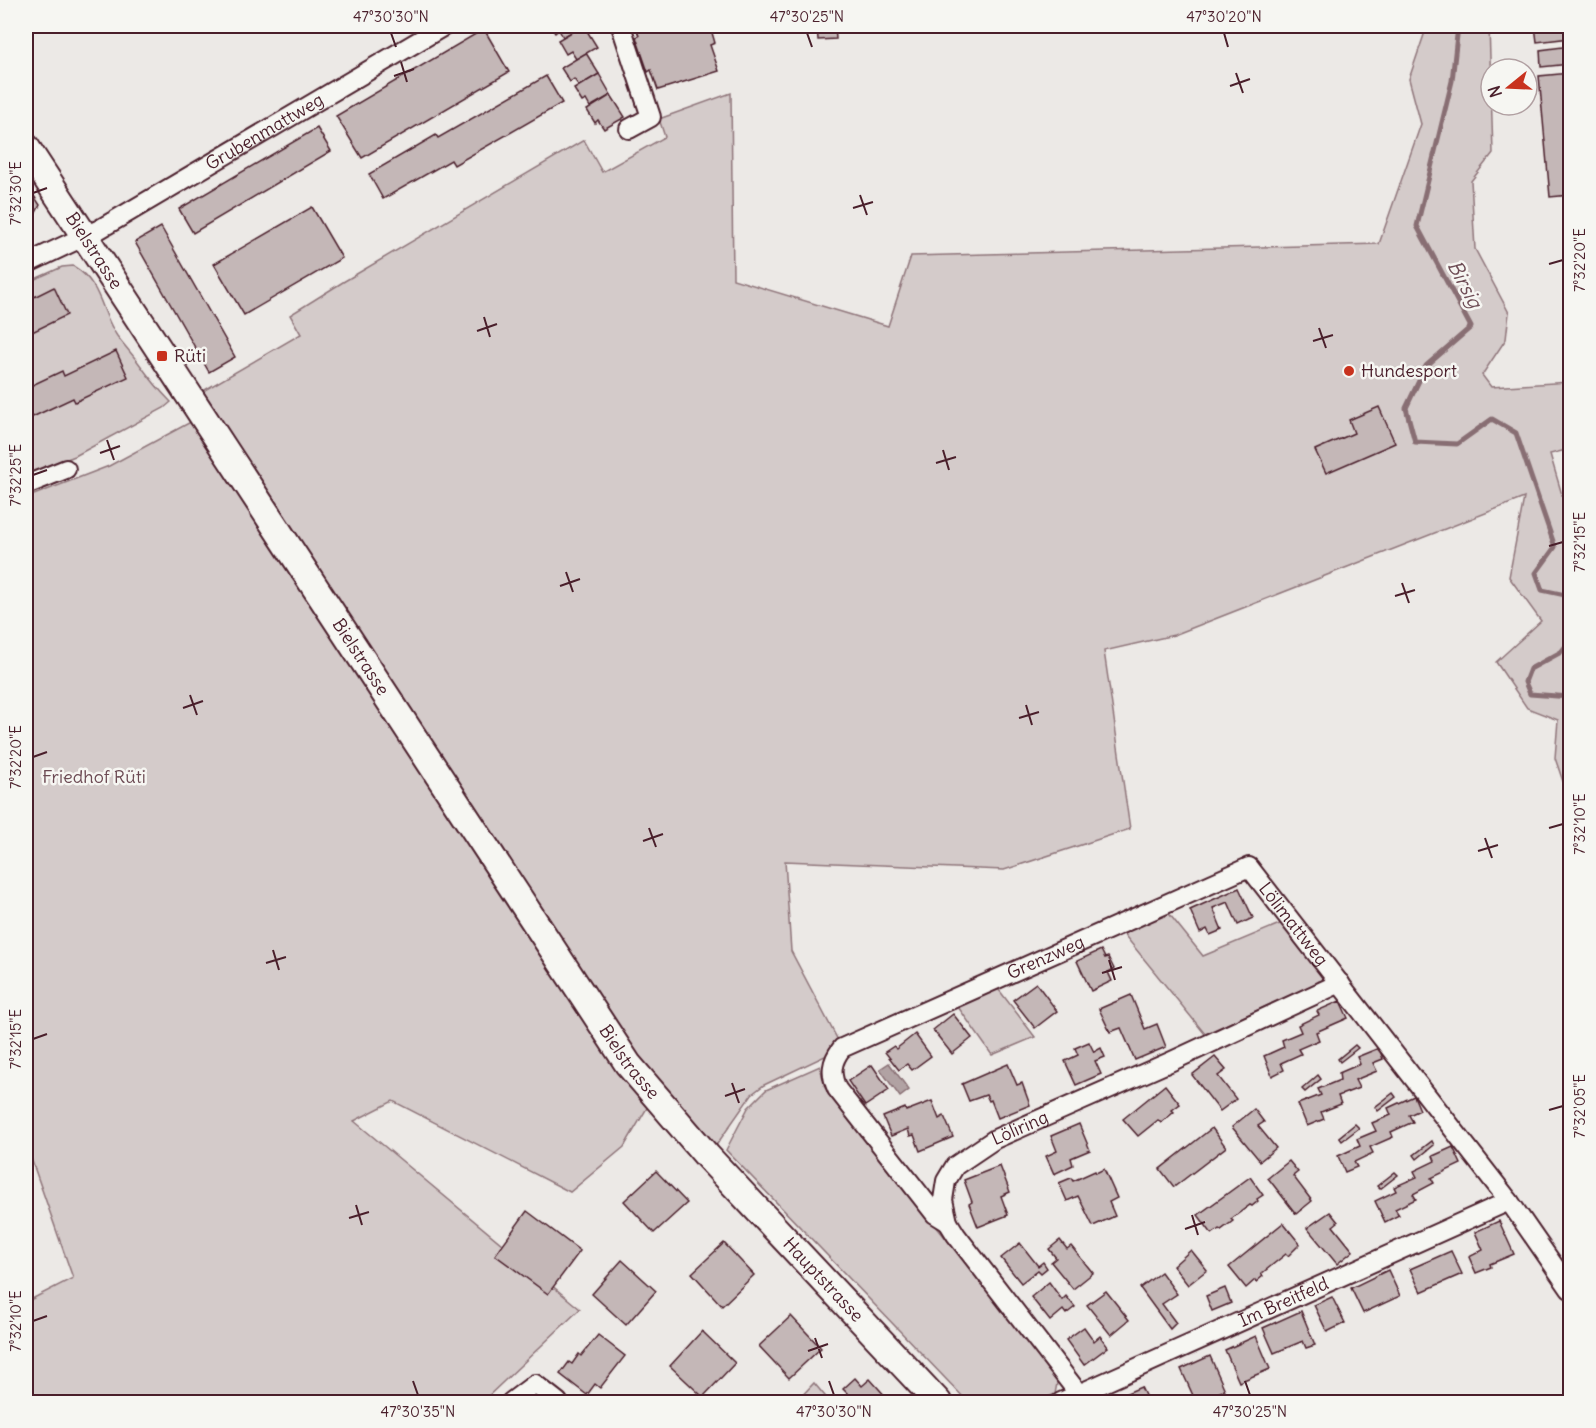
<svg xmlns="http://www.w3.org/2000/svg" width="1596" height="1428" viewBox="0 0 1596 1428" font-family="Delius,sans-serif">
<rect width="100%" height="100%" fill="#ece9e6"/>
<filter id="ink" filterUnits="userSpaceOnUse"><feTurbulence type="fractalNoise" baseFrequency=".0167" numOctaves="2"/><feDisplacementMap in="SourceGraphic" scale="12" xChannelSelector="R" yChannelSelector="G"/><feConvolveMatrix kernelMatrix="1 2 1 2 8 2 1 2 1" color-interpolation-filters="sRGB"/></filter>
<g filter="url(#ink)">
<g fill="#d4cbca" stroke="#8f757a" stroke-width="1.5">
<polygon points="1427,26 1489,26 1493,153 1471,181 1475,249 1509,313 1506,339 1482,375 1491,387 1570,382 1570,449 1550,454 1570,522 1570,802 1555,758 1558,720 1527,708 1496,662 1541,621 1509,577 1524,498 1174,635 1104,651 1130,829 1004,870 785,861 791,951 842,1048 764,1085 752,1094 708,1157 654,1096 624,1147 570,1192 393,1101 354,1121 580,1309 482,1402 26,1402 26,1302 73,1278 26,1144 26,498 109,466 215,409 203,391 301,334 290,315 343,282 584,140 602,172 665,137 659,119 731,93 733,279 888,326 911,256 1379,244 1421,124 1409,79"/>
<path d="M73,266c29,17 27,45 44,70 7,9 14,17 21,26 10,14 20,27 33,40l-7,6 -89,48 -49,19v-192l36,-16z"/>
<polygon points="1166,910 1203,956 1282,923 1321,967 1323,978 1313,985 1205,1034 1122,932"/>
<polygon points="996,986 1035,1037 992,1055 956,1004"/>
<polygon points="820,1066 825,1088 1058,1378 1055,1394 1036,1402 968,1402 726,1150 748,1108 766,1090"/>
<polygon points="814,1383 830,1402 796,1402"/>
</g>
<polygon fill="#b1a2a3" stroke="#886e73" stroke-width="1.5" points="889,1063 909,1090 900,1097 880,1069"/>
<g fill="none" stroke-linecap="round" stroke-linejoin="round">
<g stroke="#886e73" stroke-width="5">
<polyline points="1458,26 1452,81 1417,226 1471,327 1426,366 1406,408 1415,442 1457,444 1492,419 1516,433 1555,547 1536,573 1542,590 1570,596"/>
<polyline points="1570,641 1561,652 1530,669 1525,682 1530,694 1570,697"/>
</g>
</g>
<g fill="#c4b7b7" stroke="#4a1f2b" stroke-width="1.5">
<polygon points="550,26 582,26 563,37 559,30 555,33"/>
<polygon points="582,26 584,26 597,47 576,59 571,51 566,54 558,40"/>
<polygon points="656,26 658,32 690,26 710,26 715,43 710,45 719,71 658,90 651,70 648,72 636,37 639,36 637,30"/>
<polygon points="817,26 835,26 836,39 818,40"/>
<polygon points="1535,26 1570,26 1570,38 1537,42"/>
<polygon points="484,29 509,72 362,158 336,116"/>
<polygon points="1570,46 1570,64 1541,67 1540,50"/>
<polygon points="586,53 599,74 579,86 574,79 570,82 561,68"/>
<polygon points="1570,73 1570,195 1550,197 1539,76"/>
<polygon points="599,74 611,95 590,107 586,100 582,102 574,89"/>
<polygon points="546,76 562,103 454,165 451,160 383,199 369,174 436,135 438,138"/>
<polygon points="611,95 625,117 604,129 598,120 595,123 587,110"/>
<polygon points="317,128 331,151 193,233 179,209"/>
<polygon points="26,184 40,205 32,220 26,210"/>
<polygon points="312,207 342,258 244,315 214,264"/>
<polygon points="161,227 235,357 209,372 135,242"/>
<polygon points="54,287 67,315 26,335 26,301"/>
<polygon points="116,351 128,377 75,402 73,398 26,420 26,388 62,371 64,376"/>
<polygon points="1379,407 1395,443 1326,473 1315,450 1354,433 1349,420"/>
<polygon points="1239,888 1253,918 1238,925 1228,902 1213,908 1222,930 1210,935 1207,929 1200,933 1190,910"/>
<polygon points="1101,950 1105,958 1108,957 1114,969 1108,972 1112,981 1091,991 1077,961"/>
<polygon points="1036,983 1057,1011 1035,1028 1013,1000"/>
<polygon points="1131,995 1145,1029 1157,1024 1166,1047 1135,1060 1121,1028 1110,1032 1099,1009"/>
<polygon points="1340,1001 1348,1018 1316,1032 1319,1040 1298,1049 1301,1054 1281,1063 1284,1070 1272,1076 1264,1056 1284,1047 1282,1040 1301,1032 1298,1025 1319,1015 1317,1011"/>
<polygon points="953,1014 972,1038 952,1054 933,1030"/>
<polygon points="915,1034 931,1056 912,1070 907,1064 899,1070 885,1052 894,1046 896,1049"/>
<polygon points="1089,1042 1094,1052 1101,1048 1105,1057 1095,1061 1101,1074 1076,1085 1065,1061 1078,1055 1075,1048"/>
<polygon points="1355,1045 1358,1048 1340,1062 1338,1059"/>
<polygon points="1379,1048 1383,1059 1373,1063 1377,1071 1355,1080 1359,1088 1338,1096 1341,1104 1321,1112 1324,1119 1307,1126 1298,1104 1321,1095 1318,1089 1340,1080 1339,1073 1360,1064 1357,1057"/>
<polygon points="1215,1057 1226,1070 1218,1076 1236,1099 1220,1111 1192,1075"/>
<polygon points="1008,1064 1017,1085 1022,1083 1030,1105 998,1118 991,1100 989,1101 986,1095 969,1101 962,1084"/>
<polygon points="872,1065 889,1090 865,1106 848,1081"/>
<polygon points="1318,1075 1321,1079 1305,1092 1302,1089"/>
<polygon points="1165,1085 1180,1104 1172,1110 1174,1112 1161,1123 1158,1120 1138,1136 1123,1119"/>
<polygon points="1393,1093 1396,1097 1378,1111 1375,1107"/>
<polygon points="1414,1096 1420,1110 1409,1115 1413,1122 1391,1132 1393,1137 1370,1147 1373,1153 1354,1162 1357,1167 1345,1172 1338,1156 1360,1146 1357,1139 1376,1131 1372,1123 1391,1115 1388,1108"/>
<polygon points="932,1101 939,1119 944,1116 953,1137 920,1151 914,1135 910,1136 908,1129 891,1136 883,1117 905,1108 906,1111"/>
<polygon points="1254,1109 1264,1122 1258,1126 1276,1148 1260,1161 1232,1127"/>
<polygon points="1079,1124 1090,1150 1071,1158 1073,1165 1054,1174 1046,1156 1057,1151 1051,1136"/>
<polygon points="1355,1124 1359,1128 1342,1141 1339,1137"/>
<polygon points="1212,1128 1226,1147 1174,1187 1160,1169"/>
<polygon points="1432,1141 1434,1145 1417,1159 1414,1155"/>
<polygon points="1453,1147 1461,1164 1431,1178 1434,1183 1413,1194 1416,1199 1395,1209 1399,1215 1385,1222 1375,1201 1396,1191 1394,1187 1417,1177 1414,1171 1435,1161 1433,1156"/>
<polygon points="1289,1161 1298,1172 1293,1176 1312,1201 1296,1214 1268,1178"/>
<polygon points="1000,1166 1010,1192 1001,1196 1008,1215 978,1227 969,1204 972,1202 964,1180"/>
<polygon points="1104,1169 1117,1198 1109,1202 1115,1216 1093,1226 1078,1196 1067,1201 1059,1183 1071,1178 1073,1181 1095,1171 1096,1173"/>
<polygon points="656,1171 687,1203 654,1233 624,1201"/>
<polygon points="1395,1172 1398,1175 1380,1189 1377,1186"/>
<polygon points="1250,1177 1263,1195 1257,1199 1258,1201 1252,1206 1250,1205 1231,1219 1233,1221 1221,1230 1219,1229 1212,1234 1198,1215"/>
<polygon points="527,1211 580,1251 548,1294 495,1255"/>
<polygon points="1330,1212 1338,1222 1333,1226 1353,1251 1337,1264 1307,1228"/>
<polygon points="1499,1221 1514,1254 1490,1264 1491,1267 1476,1273 1469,1257 1483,1250 1475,1232"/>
<polygon points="1283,1223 1300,1244 1288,1256 1286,1254 1261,1274 1263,1276 1256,1282 1255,1280 1246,1288 1229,1267"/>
<polygon points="1060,1240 1067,1249 1071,1246 1093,1273 1073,1289 1051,1262 1056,1258 1049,1249"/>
<polygon points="724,1243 754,1275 722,1306 692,1273"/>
<polygon points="1020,1243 1038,1266 1043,1262 1047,1268 1041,1273 1038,1270 1021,1283 1001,1258"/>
<polygon points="1191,1250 1207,1270 1188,1285 1173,1266"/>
<polygon points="1451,1251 1462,1274 1421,1292 1410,1269"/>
<polygon points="622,1260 656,1291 626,1325 592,1294"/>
<polygon points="1388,1270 1400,1296 1363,1313 1351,1288"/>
<polygon points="1161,1272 1177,1294 1162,1304 1176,1323 1170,1329 1140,1288"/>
<polygon points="1049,1282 1062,1300 1066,1296 1075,1307 1066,1314 1063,1310 1050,1321 1031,1297"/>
<polygon points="1225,1288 1231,1303 1212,1311 1206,1296"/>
<polygon points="1106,1291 1129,1320 1111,1335 1087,1305"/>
<polygon points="1332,1297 1345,1323 1327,1332 1314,1305"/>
<polygon points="1301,1311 1315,1345 1306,1348 1303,1341 1274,1353 1263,1328"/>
<polygon points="791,1316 821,1348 789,1378 759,1346"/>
<polygon points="1084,1327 1094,1341 1100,1336 1108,1347 1084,1365 1066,1340"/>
<polygon points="702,1331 735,1363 703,1397 670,1366"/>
<polygon points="598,1335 625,1356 600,1388 595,1384 587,1395 560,1374 569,1362 572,1364 579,1354 581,1356"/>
<polygon points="1256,1336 1270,1369 1239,1382 1225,1350"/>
<polygon points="1210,1356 1225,1390 1196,1402 1181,1369"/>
<polygon points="855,1378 862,1386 870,1379 887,1398 882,1402 856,1402 843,1389"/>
<polygon points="1141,1387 1148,1402 1109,1402 1108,1401"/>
</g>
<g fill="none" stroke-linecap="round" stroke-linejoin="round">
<g stroke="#4a1f2b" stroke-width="22">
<g id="street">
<polyline points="621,26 651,117 629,129"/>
<path id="s1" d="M26,264l72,-34 19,-11 327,-193"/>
<polyline points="26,485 66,469"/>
<path id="s2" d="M948,1222l-13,-8 -98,-125c-7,-16 -6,-27 5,-41l407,-181 260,334 61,88"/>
<path id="s3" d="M1079,1394l-123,-159 -8,-13 -5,-22 3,-19 9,-15 40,-27 177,-78 168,-78"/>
<polyline points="511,1402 535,1384 558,1402"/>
<path id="s4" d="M1061,1402l448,-201"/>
</g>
</g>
<g stroke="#4a1f2b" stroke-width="30">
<g id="secondary">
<path id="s5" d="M26,147l602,917 80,93 230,245"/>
</g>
</g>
<use href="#street" stroke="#f6f6f2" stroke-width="18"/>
<use href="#secondary" stroke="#f6f6f2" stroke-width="26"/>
</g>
</g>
<path fill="none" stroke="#4a1f2b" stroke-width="2" d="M391,33l5,14M807,33l5,14M1224,33l4,14M401,62l6,20M1236,73l7,20M394,76l20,-7M1230,86l20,-7M33,193l14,-5M860,195l7,20M853,208l20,-6M1549,264l14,-4M484,317l6,20M1319,328l7,20M477,331l20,-7M1313,341l20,-6M107,440l7,20M943,450l6,20M100,453l20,-7M936,463l20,-6M33,475l14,-5M1549,546l14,-4M566,572l7,20M1402,583l7,20M560,586l20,-7M1395,596l20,-6M190,695l7,20M1026,705l6,20M183,708l20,-7M1019,718l20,-6M33,757l14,-5M649,828l7,19M1549,828l14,-4M1485,838l7,20M643,841l20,-7M1478,851l20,-6M273,950l6,20M1109,960l6,20M266,963l20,-6M1102,973l20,-6M33,1039l14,-5M732,1083l7,20M725,1096l20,-7M1549,1110l14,-4M356,1205l6,20M1192,1215l6,20M349,1218l20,-6M1185,1229l20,-7M33,1321l14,-5M815,1338l7,20M808,1351l20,-7M413,1381l5,14M829,1381l5,14M1245,1381l5,14"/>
<g fill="#c8321e" stroke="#f6f6f2" stroke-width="2">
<rect x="156" y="350" width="12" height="12" rx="3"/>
<circle cx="1349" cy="371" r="6"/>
</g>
<g text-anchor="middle" stroke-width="5" stroke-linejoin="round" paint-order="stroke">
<g font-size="18" fill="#4a1f2b" stroke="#f6f6f2">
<text dy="6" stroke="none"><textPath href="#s1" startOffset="273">Grubenmattweg</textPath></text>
<text dy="6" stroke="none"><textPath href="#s5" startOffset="124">Bielstrasse</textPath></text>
<text dy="6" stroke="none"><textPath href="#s5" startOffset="610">Bielstrasse</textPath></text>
<text dy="6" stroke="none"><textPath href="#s2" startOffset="736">Lölimattweg</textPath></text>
<text dy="6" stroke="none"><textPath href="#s2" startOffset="441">Grenzweg</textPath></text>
<text dy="6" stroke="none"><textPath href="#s5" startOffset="1096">Bielstrasse</textPath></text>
<text dy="6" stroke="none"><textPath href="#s3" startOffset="351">Löliring</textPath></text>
<text dy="6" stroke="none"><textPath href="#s5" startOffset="1388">Hauptstrasse</textPath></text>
<text dy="6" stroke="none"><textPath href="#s4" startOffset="244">Im Breitfeld</textPath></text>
</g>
<g font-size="18" fill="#4a1f2b" stroke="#f6f6f2" text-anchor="start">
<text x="174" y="362">Rüti</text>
<text x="1361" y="377">Hundesport</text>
</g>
<g font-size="18" fill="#6c4a53" stroke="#f6f6f2">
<text x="94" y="783">Friedhof Rüti</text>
</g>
<g font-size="20" font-style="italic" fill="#6e4d55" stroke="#f6f6f2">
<text transform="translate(1465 284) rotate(62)" y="7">Birsig</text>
</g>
</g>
<rect width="1596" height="1428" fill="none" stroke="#f6f6f2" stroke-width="66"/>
<g transform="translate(1509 87) rotate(252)"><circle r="28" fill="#f6f6f2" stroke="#b1a0a2" stroke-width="1.5"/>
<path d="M0-4.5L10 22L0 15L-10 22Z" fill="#c8321e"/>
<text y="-9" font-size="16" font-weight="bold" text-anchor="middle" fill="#4a1f2b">N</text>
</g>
<rect x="33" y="33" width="1530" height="1362" fill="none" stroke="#4a1f2b" stroke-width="2"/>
<g font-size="15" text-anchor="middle" fill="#4a1f2b">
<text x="391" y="22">47°30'30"N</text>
<text x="807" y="22">47°30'25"N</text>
<text x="1224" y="22">47°30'20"N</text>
<text transform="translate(16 193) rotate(-90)" y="5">7°32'30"E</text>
<text transform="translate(1580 260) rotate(-90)" y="5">7°32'20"E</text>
<text transform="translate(16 475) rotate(-90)" y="5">7°32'25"E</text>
<text transform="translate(1580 542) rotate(-90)" y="5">7°32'15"E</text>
<text transform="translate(16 757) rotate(-90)" y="5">7°32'20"E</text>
<text transform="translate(1580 824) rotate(-90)" y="5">7°32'10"E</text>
<text transform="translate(16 1039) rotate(-90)" y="5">7°32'15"E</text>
<text transform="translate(1580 1106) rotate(-90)" y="5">7°32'05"E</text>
<text transform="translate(16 1321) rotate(-90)" y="5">7°32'10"E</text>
<text x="418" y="1417">47°30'35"N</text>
<text x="834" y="1417">47°30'30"N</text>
<text x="1250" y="1417">47°30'25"N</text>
</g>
</svg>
